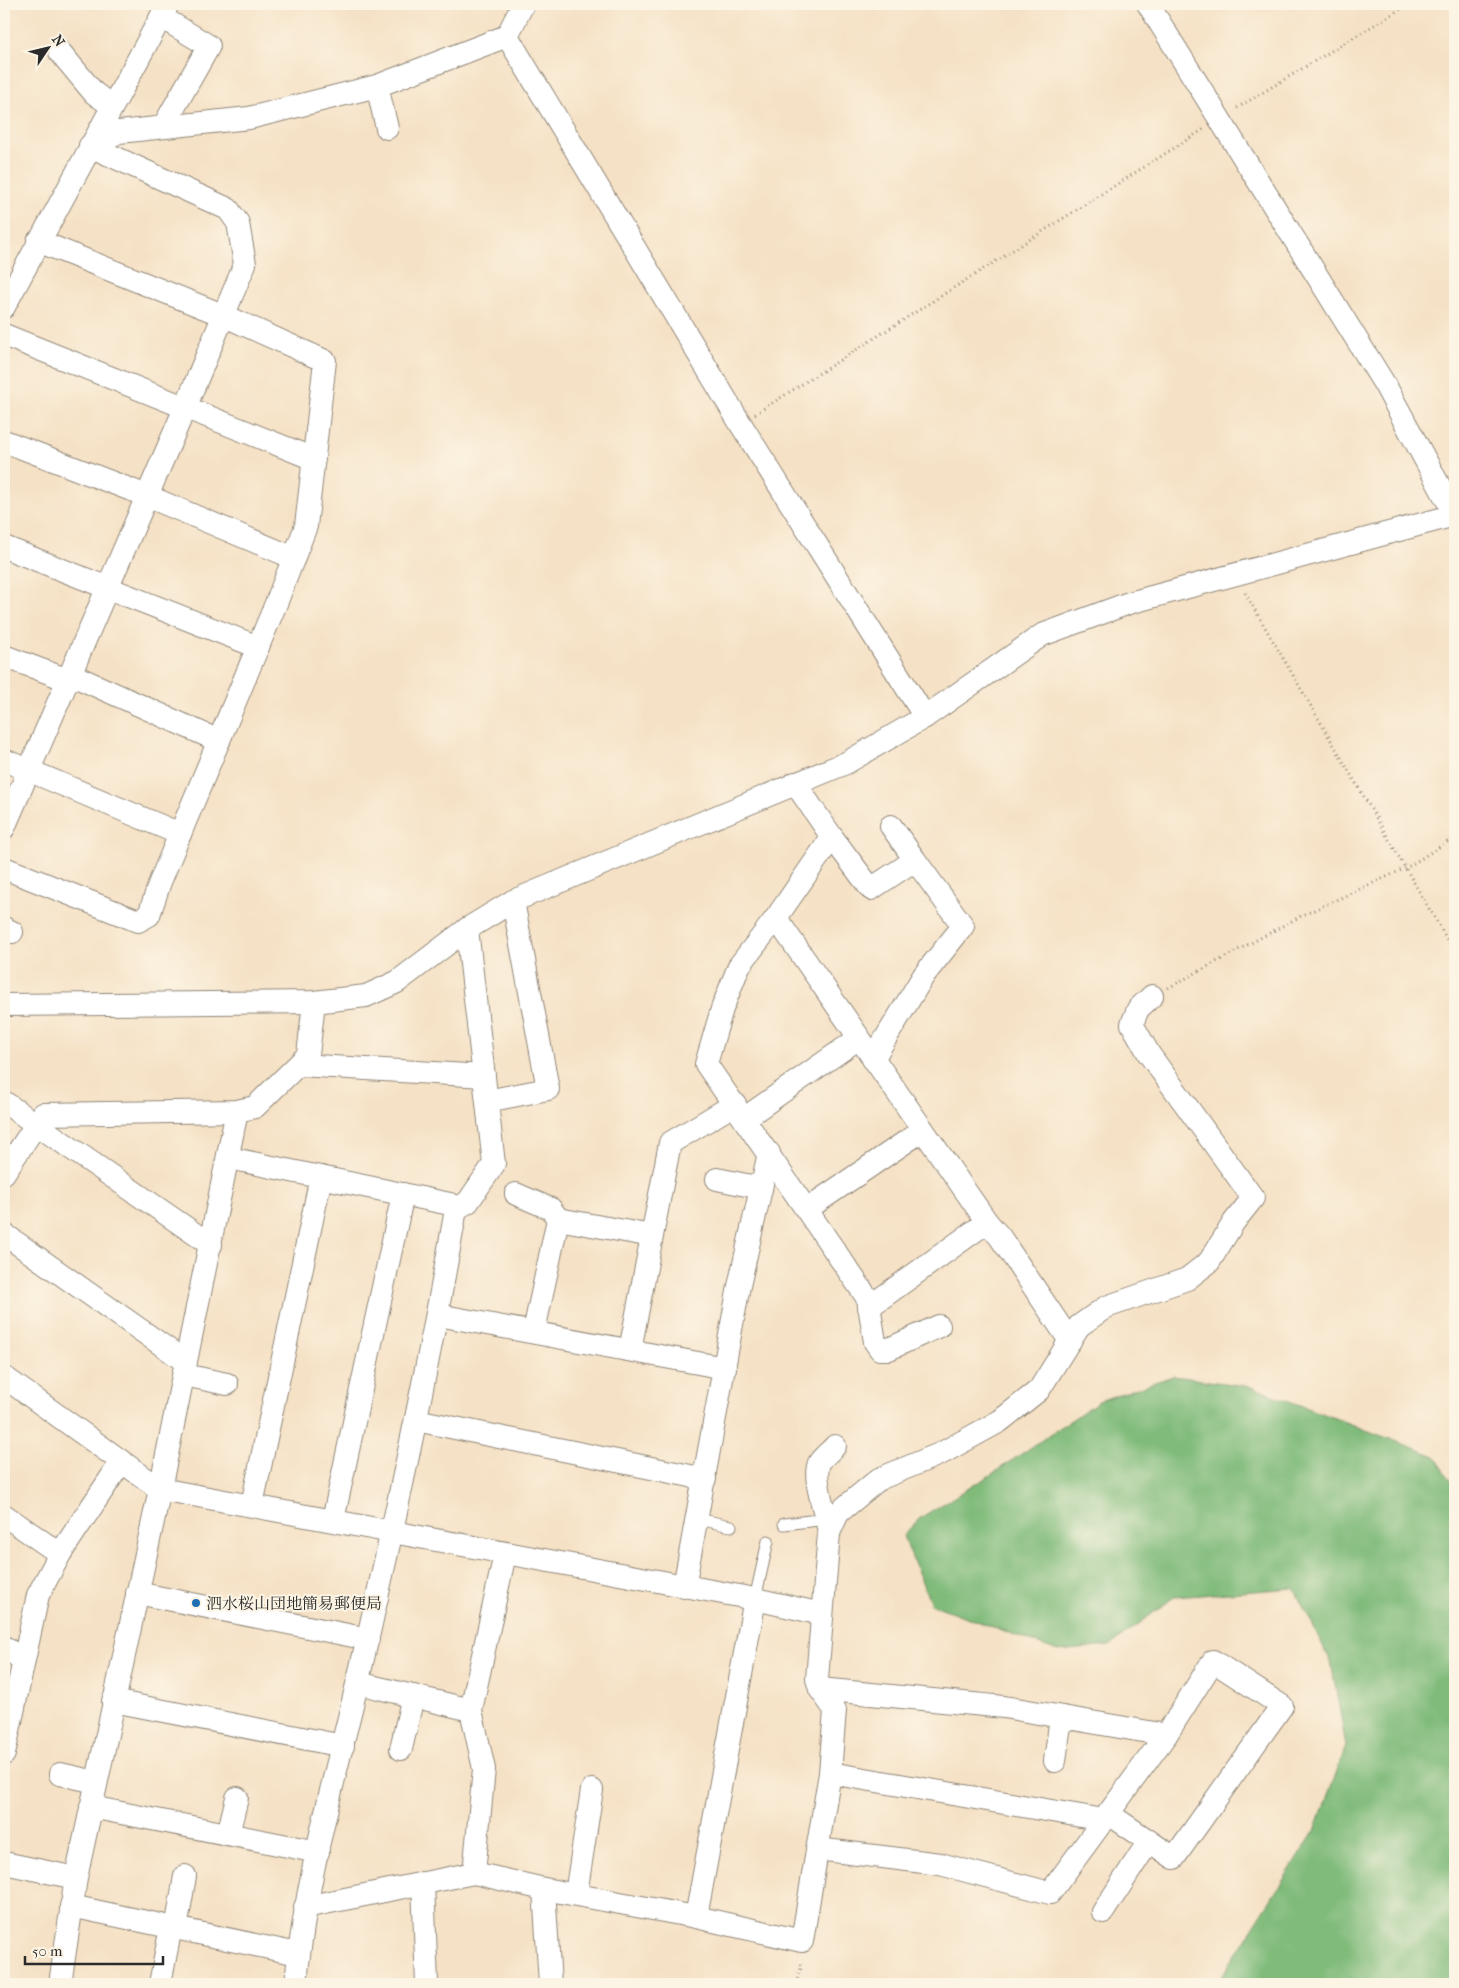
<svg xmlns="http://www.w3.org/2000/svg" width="1459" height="1988" viewBox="0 0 1459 1988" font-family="'IM FELL French Canon','Noto Serif JP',serif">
<rect width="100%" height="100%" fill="#fcf5e5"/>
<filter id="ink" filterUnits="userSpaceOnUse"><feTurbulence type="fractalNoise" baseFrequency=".02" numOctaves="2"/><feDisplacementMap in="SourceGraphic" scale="10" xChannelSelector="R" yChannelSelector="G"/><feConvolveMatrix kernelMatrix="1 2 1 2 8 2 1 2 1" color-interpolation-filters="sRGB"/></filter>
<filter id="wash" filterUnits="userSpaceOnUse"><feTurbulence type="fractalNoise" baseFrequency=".0096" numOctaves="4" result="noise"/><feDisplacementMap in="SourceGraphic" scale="20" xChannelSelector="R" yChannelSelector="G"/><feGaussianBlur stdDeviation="1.12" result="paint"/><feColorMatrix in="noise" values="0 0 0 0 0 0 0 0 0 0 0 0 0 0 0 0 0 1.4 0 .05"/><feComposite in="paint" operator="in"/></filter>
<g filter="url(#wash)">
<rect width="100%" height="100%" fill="#f5e1c5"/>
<polygon fill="#80bb7a" stroke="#567352" points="1173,1376 1252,1387 1435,1456 1455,1487 1455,1984 1219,1984 1222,1976 1316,1829 1346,1746 1331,1662 1294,1588 1174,1597 1110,1646 1058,1651 931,1604 903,1536 920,1518 992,1474 1099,1401"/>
</g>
<g filter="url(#ink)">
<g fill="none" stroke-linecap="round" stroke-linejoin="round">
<g stroke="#908678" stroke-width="13">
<g id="lane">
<polyline points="697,1519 731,1526"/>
<polyline points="784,1524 827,1519"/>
<polyline points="755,1599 768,1541"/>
</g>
</g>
<g stroke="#908678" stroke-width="24">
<g id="street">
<polyline points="1148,4 1385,385 1455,515"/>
<polyline points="161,17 209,46 163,127"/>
<polyline points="507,36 740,423 925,717"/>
<polyline points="60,52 94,93 112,106"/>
<polyline points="377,86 387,128"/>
<polyline points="90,146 119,132 249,118 377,86 507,36 523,4"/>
<polyline points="4,307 168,4"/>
<polyline points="4,335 314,459"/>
<polyline points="4,441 147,496 294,558"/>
<polyline points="4,547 258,647"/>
<polyline points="4,656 68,680"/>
<polyline points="70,674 219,741"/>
<polyline points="4,760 180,834"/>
<polyline points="795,783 832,837 776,918 739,966 722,1009 706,1064 868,1299 875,1342 880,1349 889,1349 939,1326"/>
<polyline points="891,826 915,860"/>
<polyline points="4,828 185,408 245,264 238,223 228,209 90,146"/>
<polyline points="832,837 871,889 915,860 963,926 924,975 873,1059"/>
<polyline points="4,868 138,921 149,915 160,882 277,601 306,526 325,361 225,316 38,241"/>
<polyline points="776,918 987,1222 1000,1237 1070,1341"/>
<polyline points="4,928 12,932"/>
<polyline points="4,1005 314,1002 366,996 397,982 467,929 513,901 846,763 925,717 1042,635 1129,603 1455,515"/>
<polyline points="299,1065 484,1076"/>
<polyline points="487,1101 548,1089 513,901"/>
<polyline points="4,1102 211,1245"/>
<polyline points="745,1118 859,1038"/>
<polyline points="229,1158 450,1204 456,1209"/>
<polyline points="4,1173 43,1114 237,1111 255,1107 308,1055 314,1002"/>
<polyline points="717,1179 761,1188"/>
<polyline points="516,1194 551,1209 558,1219"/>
<polyline points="807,1209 923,1130"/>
<polyline points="4,1234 186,1362"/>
<polyline points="869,1307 987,1222"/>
<polyline points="438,1315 725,1368"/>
<polyline points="534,1331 558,1219 652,1236"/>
<polyline points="630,1350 670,1143 735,1104"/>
<polyline points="184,1375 227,1384"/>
<polyline points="4,1377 160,1489 755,1599 822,1614"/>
<polyline points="416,1420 705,1479"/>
<polyline points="252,1505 321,1177"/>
<polyline points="4,1515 60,1554"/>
<polyline points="333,1520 403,1194"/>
<path d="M829,1533c-2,-18 -17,-53 -10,-70 3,-6 12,-12 16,-17"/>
<polyline points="684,1587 739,1286 769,1153"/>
<polyline points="137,1593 368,1639"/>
<polyline points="4,1647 23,1660"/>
<polyline points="358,1683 471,1710"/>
<polyline points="820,1689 1004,1707 1166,1735"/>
<polyline points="113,1701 343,1746"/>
<polyline points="401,1749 413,1696"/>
<polyline points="4,1754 38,1595 60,1554 122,1461"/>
<polyline points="1055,1761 1061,1717"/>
<polyline points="830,1773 1104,1820"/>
<polyline points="60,1774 96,1782"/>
<polyline points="91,1807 318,1852"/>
<polyline points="228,1834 237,1798"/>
<polyline points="817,1849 940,1864 1050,1893 1166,1735 1213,1661 1282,1706 1174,1858 1109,1814"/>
<polyline points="4,1863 76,1878"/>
<polyline points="474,1873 484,1769 471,1710 505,1554"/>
<polyline points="423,1883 427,1984"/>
<polyline points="544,1889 550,1984"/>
<polyline points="576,1894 592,1790"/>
<polyline points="71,1906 298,1954"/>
<polyline points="305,1907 474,1873 544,1889 696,1917 802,1941 830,1773 835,1710 820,1689 817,1679 829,1533 838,1513 879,1479 942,1453 1000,1421 1039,1390 1079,1326 1106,1307 1187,1279 1209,1262 1234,1222 1253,1198 1149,1054 1132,1024 1138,1009 1152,996"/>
<polyline points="1103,1912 1149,1841"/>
<polyline points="696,1917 755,1599"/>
<polyline points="176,1929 185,1876"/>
<polyline points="60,1984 76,1878 160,1489 237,1111"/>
<polyline points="160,1984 171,1927"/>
<path d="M296,1984c9,-104 39,-206 63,-308 36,-155 70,-310 97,-467l12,-7 26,-38 -27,-235"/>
</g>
</g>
<g stroke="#908678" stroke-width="3" stroke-dasharray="1 4" stroke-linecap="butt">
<polyline points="1237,108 1409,4"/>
<polyline points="755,414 1204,129"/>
<polyline points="1245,593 1455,953"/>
<polyline points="1168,988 1301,916 1406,868 1455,837"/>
<polyline points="796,1984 801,1968 801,1961"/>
<polyline points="1143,1984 1147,1981"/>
<polyline points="1454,1984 1455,1983"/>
</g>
<use href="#lane" stroke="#fff" stroke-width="11"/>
<use href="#street" stroke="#fff" stroke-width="22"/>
</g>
</g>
<circle fill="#1f6fb2" stroke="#fcf5e5" stroke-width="2" cx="196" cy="1603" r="5"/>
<g text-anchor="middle" stroke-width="4" stroke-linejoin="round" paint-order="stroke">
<g font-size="16" fill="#2b2b2b" stroke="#fcf5e5" text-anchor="start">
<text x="206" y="1609">泗水桜山団地簡易郵便局</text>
</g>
</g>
<rect width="1459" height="1988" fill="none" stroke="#fcf5e5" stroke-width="20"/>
<g transform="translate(48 48) rotate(55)" stroke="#fcf5e5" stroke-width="4" paint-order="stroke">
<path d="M0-4L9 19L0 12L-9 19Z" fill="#2b2b2b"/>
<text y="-8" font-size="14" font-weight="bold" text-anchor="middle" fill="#2b2b2b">N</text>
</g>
<path d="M25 1956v8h138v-8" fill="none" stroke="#2b2b2b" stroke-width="2.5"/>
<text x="32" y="1956" font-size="15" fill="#2b2b2b" stroke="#fcf5e5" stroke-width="4" paint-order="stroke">50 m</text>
</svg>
